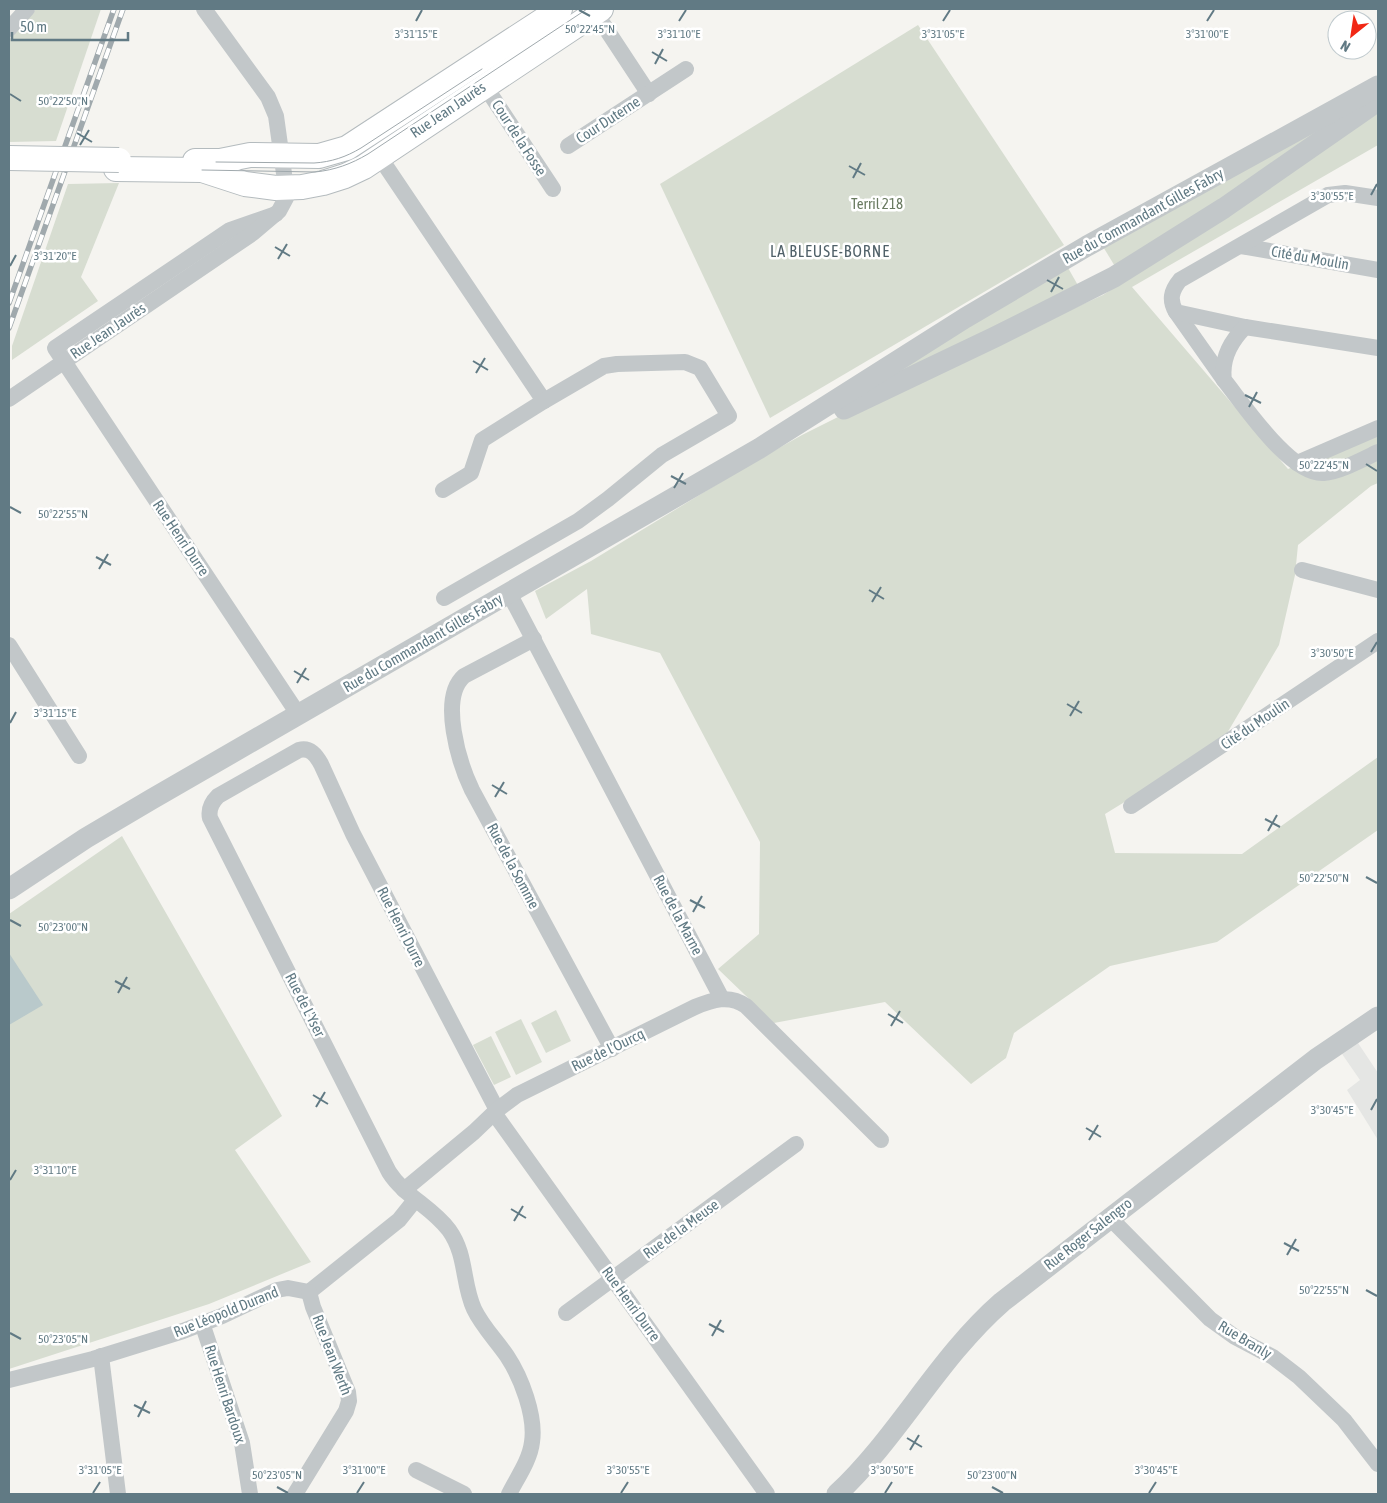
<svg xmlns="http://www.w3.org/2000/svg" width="1387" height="1503" viewBox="0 0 1387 1503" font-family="'Asap Condensed',sans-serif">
<rect width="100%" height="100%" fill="#f5f4f0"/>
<polygon fill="#e5e6e4" points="1356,1040 1378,1073 1378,1140 1347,1090 1360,1080 1340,1051"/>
<g fill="#d7ddd1">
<polygon points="36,9 101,9 56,141 9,142 9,40"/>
<polygon points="918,25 1064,245 770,418 660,184"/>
<polygon points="1378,113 1378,145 1132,287 1288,469 1378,432 1378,483 1371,486 1298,545 1295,575 1279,645 1226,735 1162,779 1105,814 1115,853 1242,854 1378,757 1378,830 1217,942 1110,966 1014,1033 1006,1058 971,1084 885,1002 774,1023 718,969 759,934 760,842 660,653 591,634 587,589 546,619 535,591 591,561 747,466 802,435 876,398 1103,295"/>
<polygon points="1336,115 1341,122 1116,268 1102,245"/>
<polygon points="119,183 81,277 98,301 12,360 12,346 68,184"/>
<polygon points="1067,266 1080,289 898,373 895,366"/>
<polygon points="122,836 282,1116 235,1150 311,1262 209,1304 9,1369 9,914"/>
<polygon points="556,1010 571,1041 546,1053 531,1023"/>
<polygon points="521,1019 542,1062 516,1075 495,1032"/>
<polygon points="491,1036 511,1077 494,1085 473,1045"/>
</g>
<polygon fill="#b9c9cb" points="9,953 43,1005 9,1025"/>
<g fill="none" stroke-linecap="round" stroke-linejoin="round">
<g stroke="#b4bbbe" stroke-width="26">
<g id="secondary">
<polyline points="195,161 220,161 250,155 319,156 347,148 560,9"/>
<polyline points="116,169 202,170 245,184 276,188 302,187 323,183 345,176 364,167 601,9"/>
</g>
</g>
<g stroke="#c2c7c9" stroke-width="16">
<polyline points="595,12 649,94"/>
<polyline points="9,29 27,9"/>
<polyline points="485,86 553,189"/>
<polyline points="568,146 686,69"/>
<polyline points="379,156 544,401"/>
<polyline points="276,214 230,230 55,348 298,714"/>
<polyline points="1241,246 1378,270"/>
<polyline points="1176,312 1224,380"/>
<path d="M1245,327l-69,-15c-7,-12 -5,-21 4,-32l148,-85 17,-2 33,5"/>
<path d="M1378,348l-133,-21c-15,15 -24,32 -21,53 20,25 67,96 100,93 16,-1 39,-14 54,-21"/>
<polyline points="9,399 253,233 279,211 286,198 286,188 276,116 268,97 204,9"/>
<polyline points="1297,463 1378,428"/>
<polyline points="443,490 471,473 482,440 544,401 604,366 617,364 685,362 700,368 729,416 662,455 608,499 578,521 444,598"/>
<polyline points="1302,570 1378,590"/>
<polyline points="509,593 722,999"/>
<path d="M534,639l-70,37c-25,22 -5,87 8,114l140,259"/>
<polyline points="9,645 79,756"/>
<polyline points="1131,806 1378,641"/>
<path d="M497,1110l-144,-276 -32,-70c-5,-9 -11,-17 -22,-14l-81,46c-6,6 -10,13 -8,22l179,354c15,24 43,35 60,58 18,25 13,53 25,79 8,17 22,31 33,47 14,21 29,60 25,86 -2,18 -15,36 -23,52"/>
<polyline points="494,1113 767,1494"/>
<path d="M404,1190l70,-58 23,-22 20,-15 178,-88c17,-7 34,-13 51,-1l135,134"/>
<polyline points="1109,1217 1210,1319 1235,1337 1273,1357 1299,1377 1344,1420 1378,1464"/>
<polyline points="566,1313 796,1144"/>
<polyline points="202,1323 242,1443 250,1494"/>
<polyline points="101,1356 118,1494"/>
<polyline points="9,1380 93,1359 183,1331 222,1316 277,1290 288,1288 309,1292 399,1220 415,1200"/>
<polyline points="416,1470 464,1494"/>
<polyline points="295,1494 346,1411 349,1401 348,1392 313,1307 309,1292"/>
</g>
<g stroke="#c2c7c9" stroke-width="21">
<polyline points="844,409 995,337 1114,277 1224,208 1378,101"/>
<polyline points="9,889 86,838 152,799 760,448 965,318 1087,246 1378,86"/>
<path d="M837,1494c62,-58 101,-136 165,-192l314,-243 62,-42"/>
</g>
<use href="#secondary" stroke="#fff" stroke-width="24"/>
<g stroke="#a0a9ad" stroke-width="1">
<path d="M216,162l98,1c17,-1 32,-6 47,-15l121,-79"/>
<path d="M202,170l113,2c20,-2 36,-8 53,-18l219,-145"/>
</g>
<g stroke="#a0a9ad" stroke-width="5.5">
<g id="rail">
<polyline points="9,303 114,9"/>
<polyline points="9,328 123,9"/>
</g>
</g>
<use href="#rail" stroke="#fff" stroke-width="4" stroke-dasharray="11" stroke-linecap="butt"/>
<g stroke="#b4bbbe" stroke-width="26" stroke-linecap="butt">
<polyline id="secondary-bridge" points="9,158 119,160"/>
</g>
<use href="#secondary-bridge" stroke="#fff" stroke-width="24"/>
</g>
<path fill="none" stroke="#617a84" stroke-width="2" d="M579,10l11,6M416,21l6,-11M679,21l7,-11M943,21l7,-11M1207,21l7,-11M652,52l15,9M655,64l8,-15M10,94l11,7M77,133l15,9M80,145l9,-15M849,166l16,9M853,178l8,-15M1371,195l6,-11M275,247l15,9M278,259l9,-15M10,266l6,-11M1047,280l16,9M1051,292l8,-15M473,361l15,9M476,373l9,-15M1245,395l16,8M1249,407l8,-15M1366,464l11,7M671,476l15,8M674,488l9,-15M10,507l11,6M96,557l15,8M99,569l9,-15M869,590l15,9M872,602l9,-15M1371,652l6,-10M294,671l15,9M297,683l9,-15M1067,704l15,9M1070,716l9,-15M10,723l6,-11M492,785l15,9M495,797l9,-15M1265,819l15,8M1268,831l9,-16M1366,877l11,6M690,900l15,8M693,912l9,-16M10,920l11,6M115,981l15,8M118,993l9,-16M888,1014l15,9M891,1026l9,-15M313,1095l15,9M316,1107l9,-15M1371,1110l6,-11M1086,1128l15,9M1089,1140l9,-15M10,1180l6,-10M511,1209l15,9M514,1221l9,-15M1284,1243l15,8M1287,1255l9,-16M1366,1290l11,6M709,1324l15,8M10,1333l11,6M712,1336l9,-16M134,1405l16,8M138,1417l8,-16M907,1438l15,9M910,1450l9,-15M277,1487l11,6M992,1487l11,6M93,1493l7,-11M357,1493l7,-11M621,1493l7,-11M885,1493l7,-11M1149,1493l7,-11"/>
<g text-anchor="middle" stroke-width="5" stroke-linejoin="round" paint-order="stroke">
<g font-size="15" fill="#617a84" stroke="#fff">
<text transform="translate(448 110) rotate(-34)" y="5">Rue Jean Jaurès</text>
<text transform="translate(608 120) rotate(-33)" y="5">Cour Duterne</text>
<text transform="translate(519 138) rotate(57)" y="5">Cour de la Fosse</text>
<text transform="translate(1143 216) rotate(-29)" y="5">Rue du Commandant Gilles Fabry</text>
<text transform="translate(1310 258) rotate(10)" y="5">Cité du Moulin</text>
<text transform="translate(108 331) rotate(-34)" y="5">Rue Jean Jaurès</text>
<text transform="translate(181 538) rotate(56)" y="5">Rue Henri Durre</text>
<text transform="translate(423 643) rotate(-30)" y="5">Rue du Commandant Gilles Fabry</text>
<text transform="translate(1255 724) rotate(-34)" y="5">Cité du Moulin</text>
<text transform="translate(513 866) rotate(62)" y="5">Rue de la Somme</text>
<text transform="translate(678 915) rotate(62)" y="5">Rue de la Marne</text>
<text transform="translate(401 927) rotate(63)" y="5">Rue Henri Durre</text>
<text transform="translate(305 1005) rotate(63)" y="5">Rue de L'Yser</text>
<text transform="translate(608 1050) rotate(-26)" y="5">Rue de l'Ourcq</text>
<text transform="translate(681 1229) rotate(-36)" y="5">Rue de la Meuse</text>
<text transform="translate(1088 1234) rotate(-38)" y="5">Rue Roger Salengro</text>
<text transform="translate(631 1304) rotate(54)" y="5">Rue Henri Durre</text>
<text transform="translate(226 1312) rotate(-22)" y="5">Rue Léopold Durand</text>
<text transform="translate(1245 1340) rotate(31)" y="5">Rue Branly</text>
<text transform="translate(332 1355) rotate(69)" y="5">Rue Jean Werth</text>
<text transform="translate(225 1394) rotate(72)" y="5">Rue Henri Bardoux</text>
</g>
<g font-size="15" fill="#6a7b61" stroke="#fff">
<text x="877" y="209">Terril 218</text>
</g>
<g font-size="16" letter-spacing="1" fill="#506169" stroke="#fff">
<text x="830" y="257">LA BLEUSE-BORNE</text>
</g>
</g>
<g font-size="12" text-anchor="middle" fill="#617a84" stroke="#fff" stroke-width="5" stroke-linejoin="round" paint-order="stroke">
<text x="590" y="33">50°22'45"N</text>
<text x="679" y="38">3°31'10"E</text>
<text x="943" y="38">3°31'05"E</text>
<text x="416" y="38">3°31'15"E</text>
<text x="1207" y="38">3°31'00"E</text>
<text x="63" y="105">50°22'50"N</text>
<text x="1332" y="200">3°30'55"E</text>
<text x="55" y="260">3°31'20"E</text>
<text x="1324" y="469">50°22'45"N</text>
<text x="63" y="518">50°22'55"N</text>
<text x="1332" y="657">3°30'50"E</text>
<text x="55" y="717">3°31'15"E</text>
<text x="1324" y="882">50°22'50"N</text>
<text x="63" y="931">50°23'00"N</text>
<text x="1332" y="1114">3°30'45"E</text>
<text x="55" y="1174">3°31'10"E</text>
<text x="1324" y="1294">50°22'55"N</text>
<text x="63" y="1343">50°23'05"N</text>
<text x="100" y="1474">3°31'05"E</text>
<text x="364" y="1474">3°31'00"E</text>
<text x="628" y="1474">3°30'55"E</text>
<text x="892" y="1474">3°30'50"E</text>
<text x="1156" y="1474">3°30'45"E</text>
<text x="277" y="1479">50°23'05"N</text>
<text x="992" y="1479">50°23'00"N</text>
</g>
<rect width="1387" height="1503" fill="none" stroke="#617a84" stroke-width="20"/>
<g transform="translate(1352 35) rotate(210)"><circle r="24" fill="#ffffff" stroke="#c0cace"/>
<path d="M0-4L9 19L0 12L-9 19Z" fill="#f12714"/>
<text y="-8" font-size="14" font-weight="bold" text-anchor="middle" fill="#617a84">N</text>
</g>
<path d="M12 32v8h116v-8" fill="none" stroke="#617a84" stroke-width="2.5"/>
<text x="20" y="32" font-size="15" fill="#617a84" stroke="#ffffff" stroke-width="4" paint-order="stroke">50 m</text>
</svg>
